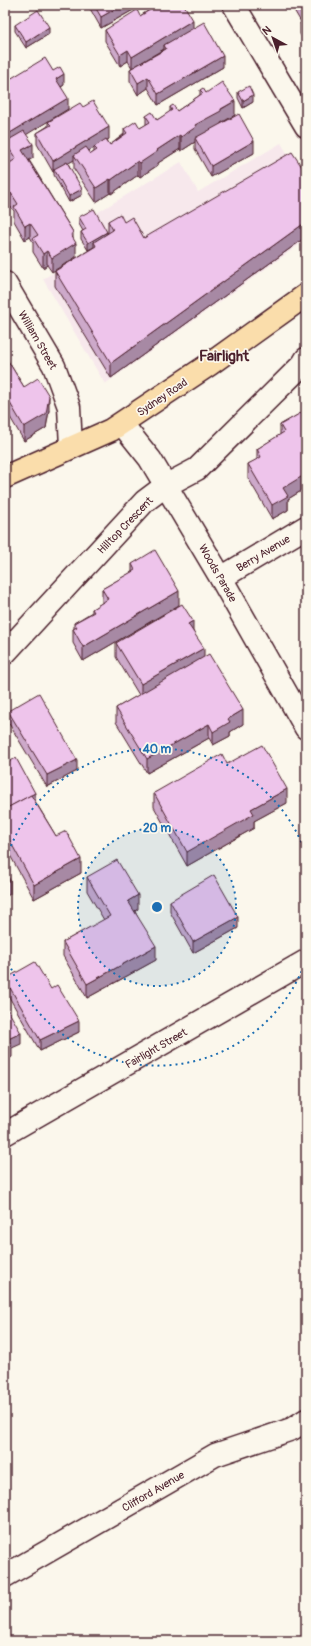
<svg xmlns="http://www.w3.org/2000/svg" width="311" height="1646" viewBox="0 0 311 1646" font-family="Pangolin,sans-serif">
<rect width="100%" height="100%" fill="#fbf7ec"/>
<filter id="ink" filterUnits="userSpaceOnUse"><feTurbulence type="fractalNoise" baseFrequency=".025" numOctaves="2"/><feDisplacementMap in="SourceGraphic" scale="8" xChannelSelector="R" yChannelSelector="G"/><feConvolveMatrix kernelMatrix="1 2 1 2 8 2 1 2 1" color-interpolation-filters="sRGB"/></filter>
<g filter="url(#ink)">
<polygon fill="#f7e8ec" points="281,143 306,184 306,240 105,384 43,279 109,239 95,214 181,162 198,192"/>
<g fill="none" stroke-linecap="round" stroke-linejoin="round">
<g stroke="#4a1f2b" stroke-width="25">
<g id="street">
<polyline points="234,5 306,126"/>
<polyline points="5,283 54,366 69,407 71,447"/>
<polyline points="122,424 150,459 221,578 306,728"/>
<polyline points="221,578 306,527"/>
<polyline points="5,653 145,501 165,486 197,469 303,364 306,359"/>
<polyline points="5,1134 306,961"/>
<polyline points="5,1576 215,1455 292,1429 306,1420"/>
</g>
</g>
<g stroke="#4a1f2b" stroke-width="25">
<polyline id="primary" points="5,477 111,430 210,364 306,295"/>
</g>
<use href="#street" stroke="#fbf7ec" stroke-width="22"/>
<use href="#primary" stroke="#faddab" stroke-width="22"/>
</g>
<g fill="#cda9ca" stroke="#4a1f2b" fill-rule="evenodd">
<polygon points="88,5 142,5 101,28"/>
<path d="M149,5h35l9,23 30,39 -65,38 -10,-17 -10,7 -8,-14v-12l2,-1 -4,-7 -8,5 -15,-25v-11l35,-14 9,-6zM164,49v1l-25,14z"/>
<polygon points="291,5 306,5 306,45 300,34 300,23 301,22"/>
<polygon points="15,25 49,34 26,48 15,31"/>
<polygon points="53,71 64,85 61,87 68,109 26,134 33,158 29,160 73,232 52,272 47,265 43,268 33,252 33,242 30,237 25,240 14,221 14,211 11,207 8,209 5,204 5,166 10,163 5,156 5,82"/>
<path d="M200,90l6,3 29,22 -14,9 33,29 -43,24 -16,-28v-7l-14,9 -1,-2 -22,14v2l-18,12 -2,-2 -27,19 -1,-1 -14,9 -22,-33v-9l-6,3 14,32 -13,7 -15,-27v-3h-1l-16,-28v-11l11,-7v-4l35,-15 26,32 -2,1 3,5 14,-11v-5l16,-1 6,-3v-9l11,4 13,-8v-5l7,4 23,-16zM94,148v4l-3,2 -2,-3z"/>
<polygon points="238,92 253,102 243,108 238,98"/>
<polygon points="306,173 306,237 111,378 55,286 55,271 94,247 88,250 81,239 81,232 83,231 79,224 79,217 107,233 108,233 108,221 124,222 144,238"/>
<polygon points="5,356 24,387 49,410 46,428 24,441 7,412 5,413"/>
<polygon points="306,400 306,488 288,499 288,510 272,519 248,478 248,464 257,460 257,449 280,435 280,425 303,412 303,401"/>
<polygon points="132,564 179,605 83,661 73,643 73,629 74,629 74,623 92,612 92,609 102,603 102,589 132,572"/>
<polygon points="193,631 204,658 243,724 230,732 230,736 213,745 209,738 147,773 116,722 116,708 139,695 116,657 116,643"/>
<polygon points="8,711 77,771 47,787 8,722"/>
<polygon points="5,764 35,801 56,836 81,873 34,899 5,846"/>
<polygon points="227,764 287,803 254,821 254,828 187,866 154,807 154,793"/>
<polygon points="87,877 138,909 135,911 156,960 87,998 63,956 63,942 104,920 87,891"/>
<polygon points="170,901 238,928 193,953 170,912"/>
<polygon points="5,979 51,989 79,1032 40,1051 5,990"/>
</g>
<g fill="#a789a4" stroke="#4a1f2b">
<polygon points="122,5 142,5 101,28 101,17"/>
<polygon points="306,12 306,23 303,25 303,14"/>
<polygon points="193,20 193,31 164,45 164,49 132,68 132,57"/>
<polygon points="49,27 49,34 26,48 26,42"/>
<polygon points="128,50 128,61 120,66 120,55"/>
<polygon points="223,56 223,67 158,105 158,94"/>
<polygon points="64,74 64,85 56,90 56,79"/>
<polygon points="148,77 148,88 138,95 138,83"/>
<polygon points="253,95 253,102 243,108 243,101"/>
<polygon points="68,98 68,109 8,146 5,142 5,148 5,136"/>
<polygon points="235,101 235,115 221,123 221,125 195,139 195,142 181,151 181,137 195,125"/>
<polygon points="109,127 109,139 95,147 94,147 94,148 76,158 74,155 74,160 55,171 54,169 54,172 53,172 53,161"/>
<polygon points="180,135 180,149 158,163 158,165 140,177 140,163 157,150"/>
<polygon points="254,141 254,153 211,177 211,166"/>
<polygon points="33,144 33,158 22,164 22,150"/>
<polygon points="138,161 138,175 111,194 111,180"/>
<polygon points="110,179 110,193 96,202 96,188"/>
<polygon points="82,189 82,195 69,202 69,196"/>
<polygon points="11,193 11,207 8,209 8,195"/>
<polygon points="306,222 306,237 111,378 111,363"/>
<polygon points="30,223 30,237 25,240 25,226"/>
<polygon points="73,232 73,245 76,243 76,257 52,272 52,258"/>
<polygon points="107,232 107,239 94,242 94,247 88,250 88,243"/>
<polygon points="47,251 47,265 43,268 43,254"/>
<polygon points="49,396 49,410 46,428 24,441 24,427"/>
<polygon points="7,398 7,412 5,413 5,399"/>
<polygon points="306,464 306,488 288,499 288,510 272,519 272,505 283,488"/>
<polygon points="179,591 179,605 83,661 83,647"/>
<polygon points="193,621 193,635 188,624"/>
<polygon points="204,648 204,662 141,698 141,684"/>
<polygon points="243,710 243,724 230,732 230,736 213,745 213,732 228,719"/>
<polygon points="209,724 209,738 147,773 147,759"/>
<polygon points="77,760 77,771 47,787 47,775"/>
<polygon points="287,789 287,803 254,821 254,828 187,866 187,852 251,809"/>
<polygon points="35,793 35,804 5,820 5,809"/>
<polygon points="81,859 81,873 34,899 34,885"/>
<polygon points="10,880 10,894 5,897 5,883"/>
<polygon points="138,895 138,909 128,915 128,901"/>
<polygon points="238,917 238,928 193,953 193,942"/>
<polygon points="156,946 156,960 87,998 87,984"/>
<polygon points="79,1021 79,1032 40,1051 40,1040"/>
<polygon points="21,1033 21,1044 12,1048 12,1057 5,1061 5,1050 8,1039"/>
</g>
<g fill="#eec4eb" stroke="#4a1f2b">
<polygon points="94,5 122,5 101,17"/>
<polygon points="151,5 184,5 193,20 132,57 128,50 120,55 105,30 137,10 140,16 153,8"/>
<polygon points="298,5 306,5 306,12 303,14"/>
<polygon points="38,10 49,27 26,42 15,25"/>
<polygon points="306,19 306,33 300,23"/>
<polygon points="204,22 223,56 158,94 148,77 138,83 130,69 166,49 164,45"/>
<polygon points="45,58 53,71 60,67 64,74 56,79 68,98 5,136 5,82"/>
<polygon points="222,82 235,101 221,109 221,111 195,125 196,127 181,137 180,135 157,150 158,151 140,163 138,161 111,180 110,179 96,188 74,155 86,147 91,154 97,150 94,147 106,139 110,145 127,133 124,129 136,121 140,128 150,122 146,116 152,112 157,120 172,110 170,107 173,105 177,111 203,93 200,90 203,88 206,93"/>
<polygon points="249,86 253,95 243,101 238,92"/>
<polygon points="93,101 109,127 53,161 37,133 51,125 48,122 80,103 83,107"/>
<polygon points="239,114 254,141 211,166 195,138"/>
<polygon points="24,131 33,144 22,150 73,232 71,235 76,243 52,258 47,251 43,254 33,238 38,235 30,223 25,226 14,207 18,204 11,193 8,195 5,190 5,166 16,159 5,142"/>
<polygon points="292,152 306,173 306,222 111,363 55,271 96,246 94,242 113,230 108,221 120,214 124,222 132,217 144,238"/>
<polygon points="67,162 82,189 69,196 54,169"/>
<polygon points="94,209 107,232 88,243 81,232 86,229 79,217"/>
<polygon points="5,356 24,387 38,378 49,396 46,414 24,427 7,398 5,399"/>
<polygon points="306,400 306,406 303,401"/>
<polygon points="306,410 306,474 283,488 288,496 272,505 248,464 261,457 257,449 284,432 280,425"/>
<polygon points="155,550 179,591 83,647 73,629 77,627 74,623 94,612 92,609 108,599 102,589 135,570 132,564"/>
<polygon points="182,604 193,621 188,624 204,648 141,684 116,643"/>
<polygon points="209,654 243,710 228,719 230,722 213,732 209,724 147,759 116,708"/>
<polygon points="39,693 77,760 47,775 8,711"/>
<polygon points="262,745 287,789 251,809 254,814 187,852 154,793 222,754 227,764"/>
<polygon points="16,758 35,793 5,809 5,764"/>
<polygon points="31,795 56,836 66,831 81,859 34,885 5,832 5,809"/>
<polygon points="117,860 138,895 128,901 156,946 87,984 63,942 110,916 87,877"/>
<polygon points="5,871 10,880 5,883"/>
<polygon points="214,875 238,917 193,942 170,901"/>
<polygon points="35,962 51,989 57,985 79,1021 40,1040 5,979"/>
<polygon points="5,1005 21,1033 8,1039 12,1046 5,1050"/>
</g>
</g>
<circle cx="157" cy="907" r="79" fill="#1f6fb2" fill-opacity=".12"/>
<g fill="none" stroke="#1f6fb2" stroke-width="2" stroke-dasharray="2 4">
<circle cx="157" cy="907" r="79"/>
<path d="M306 960A158 158 0 0 1 5 951M5 863A158 158 0 0 1 306 854"/>
</g>
<g text-anchor="middle" stroke-width="3.5" stroke-linejoin="round" paint-order="stroke">
<g font-size="11" fill="#4a1f2b" stroke="#fbf7ec">
<text transform="translate(38 340) rotate(60)" y="4">William Street</text>
<text transform="translate(162 397) rotate(-34)" y="4">Sydney Road</text>
<text transform="translate(125 525) rotate(-46)" y="4">Hilltop Crescent</text>
<text transform="translate(263 553) rotate(-31)" y="4">Berry Avenue</text>
<text transform="translate(218 573) rotate(60)" y="4">Woods Parade</text>
<text transform="translate(156 1048) rotate(-30)" y="4">Fairlight Street</text>
<text transform="translate(153 1491) rotate(-30)" y="4">Clifford Avenue</text>
</g>
<g font-size="15" font-weight="bold" fill="#4a1f2b" stroke="#fbf7ec">
<text x="224" y="361">Fairlight</text>
</g>
</g>
<circle cx="157" cy="907" r="6" fill="#1f6fb2" stroke="#fbf7ec" stroke-width="2"/>
<g font-size="12" text-anchor="middle" font-weight="bold" fill="#1f6fb2" stroke="#fbf7ec" stroke-width="3.5" stroke-linejoin="round" paint-order="stroke">
<text x="157" y="753">40 m</text>
<text x="157" y="832">20 m</text>
</g>
<rect width="311" height="1646" fill="none" stroke="#fbf7ec" stroke-width="20"/>
<rect x="10" y="10" width="291" height="1626" fill="none" stroke="#4a1f2b" stroke-width="1.5" filter="url(#ink)"/>
<g transform="translate(273 38) rotate(320)" stroke="#fbf7ec" stroke-width="3" paint-order="stroke">
<path d="M0-3L7 15L0 10L-7 15Z" fill="#4a1f2b"/>
<text y="-6" font-size="11" font-weight="bold" text-anchor="middle" fill="#4a1f2b">N</text>
</g>
</svg>
